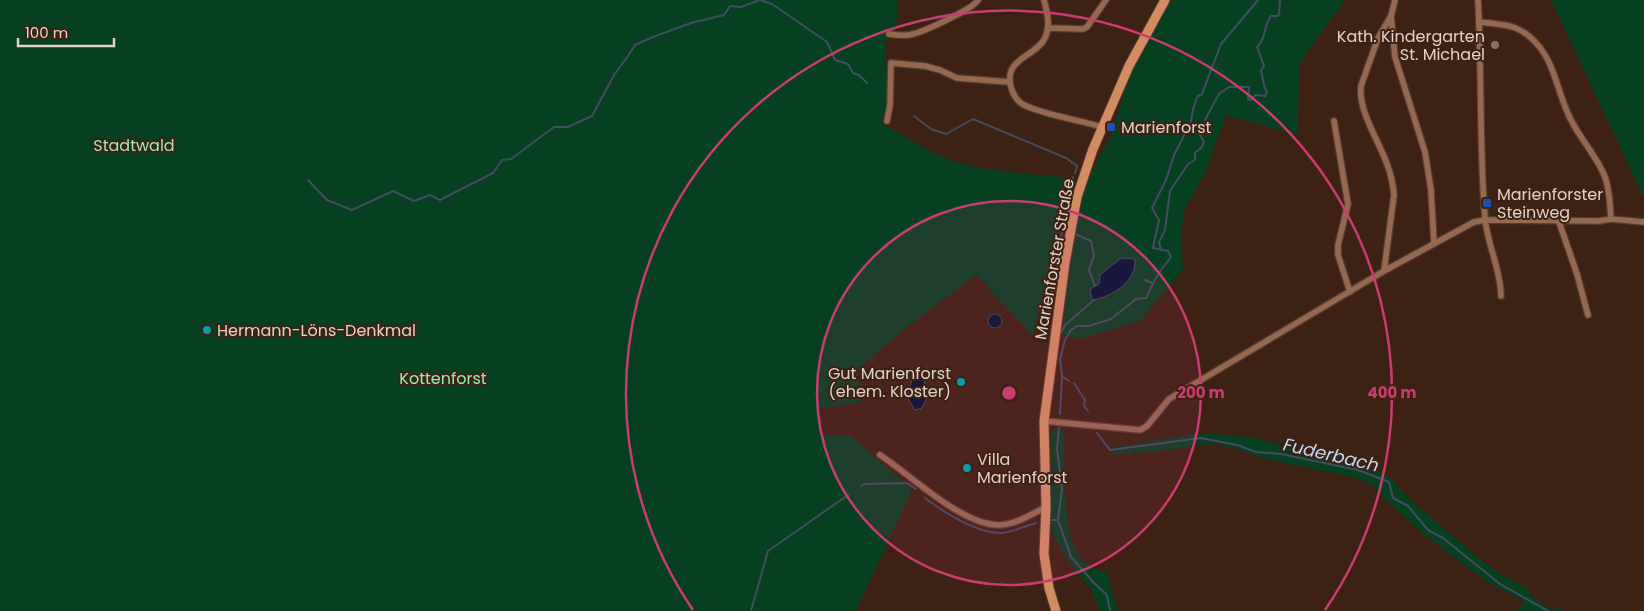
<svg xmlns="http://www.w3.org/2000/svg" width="1644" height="611" viewBox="0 0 1644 611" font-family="Poppins,sans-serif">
<rect width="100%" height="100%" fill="#3d2112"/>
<g fill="#064021" fill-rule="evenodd">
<path d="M0,0h898l-2,31h-9l-2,2 3,70 -7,20c24,14 49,30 75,39 32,10 80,12 114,16l-37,158 -57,-61 -69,52 -50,43 4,32 -42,7 4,27 27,-1 62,55 -56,121h-856z"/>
<path d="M1172,0h173l-40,55 -6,14 -1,66 -72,-20 -21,58 -21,38 -3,27 2,32 -42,50 -60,19 -19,-5 11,-90 8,-44 8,-23 23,-44 16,-53 22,-45zM1121,258l-7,35 -11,6 -10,1 -3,-11 9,-5 1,-9z"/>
<polygon points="1551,0 1644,0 1644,198"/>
<path d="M1056,429l8,1c1,35 -4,103 18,130 5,6 18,10 25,13l11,38h-18l-9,-22 -14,-15 -26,-42 1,-31 -2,-69z"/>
<polygon points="1200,433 1252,437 1282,446 1365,465 1380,471 1391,479 1410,500 1487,565 1505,577 1527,587 1529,594 1552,610 1556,608 1566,611 1518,611 1524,601 1487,582 1422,533 1388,502 1372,485 1356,478 1267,459 1234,448 1216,444 1195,445 1177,449 1113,455 1112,448"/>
</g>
<g fill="#001335" stroke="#444c61">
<path d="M1121,258l14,1c2,23 -23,38 -43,41l-2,-11 9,-5 1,-9z"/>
<circle cx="995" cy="321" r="7"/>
<polygon points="918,374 924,378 927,398 922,408 915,410 907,397 913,376"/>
</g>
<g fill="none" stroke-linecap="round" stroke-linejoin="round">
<g stroke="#444c61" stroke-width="2">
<polyline points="760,0 772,4 827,42 835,60 848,64 853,73 859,75 867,83"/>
<polyline points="626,59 635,45 653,37 691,23 724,15 730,6 741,7 760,0"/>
<polyline points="914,116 931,129 946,134 973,119 1066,158 1077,166 1075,173"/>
<polyline points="308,180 327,200 352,210 393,191 414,201 430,195 440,200 493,173 502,160 511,159 554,127 568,127 592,116 614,75 625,60"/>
<polyline points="1075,234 1091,241 1094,256 1089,270 1095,286"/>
<path d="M1161,250l-2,-8 6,-12 5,-39 18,-27 7,-4v-7l7,-6 2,-6 -4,-5v-3l8,-2 -3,-11 14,-26 10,-7h20l-1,12 3,1 4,-5 10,1 2,-4c-4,-6 -4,-14 -6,-22l3,-4 -7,-19c10,-9 6,-21 14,-31h7l1,-2 1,-14"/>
<polyline points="1145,280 1152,283"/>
<polyline points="1045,334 1069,190 1073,177"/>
<polyline points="1060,335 1065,325 1094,300"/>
<polyline points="1063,377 1069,381"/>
<polyline points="1074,383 1085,400 1084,406 1088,411"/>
<polyline points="1060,414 1062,376 1060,359 1065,340 1071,330 1077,326 1089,326 1111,319 1136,299 1146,298 1158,274 1171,257 1168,251 1153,248 1159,220 1152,208 1166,180 1174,155 1191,122 1193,109 1198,95 1200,96 1202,94 1221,44 1258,0"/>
<polyline points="1059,428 1057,449 1062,489 1058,520 1071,557 1094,583 1107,595 1110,611"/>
<polyline points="1097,433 1110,450 1201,438 1237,445 1256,452 1281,454 1358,470 1389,482 1393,498 1408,506 1428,530 1443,538 1500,584 1548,611"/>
<polyline points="861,486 864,484 907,483 916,489"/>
<path d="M925,498c18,14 53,36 77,35 11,-1 23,-7 34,-10"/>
<polyline points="1050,520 1058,520"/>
<polyline points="751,611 768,551 848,495"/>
</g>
<g stroke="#583d2f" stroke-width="8">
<g id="minor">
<path d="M1044,0c3,12 7,25 1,38 -9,19 -42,20 -34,49 2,8 6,14 13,18 21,10 55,15 78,22"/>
<path d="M1478,0c4,72 1,145 7,218 2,26 16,52 16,78"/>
<polyline points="1391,16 1395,57 1425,152 1431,190 1434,243"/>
<path d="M1479,22c18,2 37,2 51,15 25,21 26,53 40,81 10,21 27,38 35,59 5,14 5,28 6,42"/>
<polyline points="1048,28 1083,29 1087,27 1106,0"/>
<path d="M889,34c6,1 13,2 19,1 12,-1 65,-26 70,-35"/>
<polyline points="887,121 890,105 891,63 925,66 940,70 957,78 1009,82"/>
<polyline points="1334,121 1348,204 1338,245 1338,255 1350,292"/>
<polyline points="1558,219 1577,274 1588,315"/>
<path d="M1384,271l10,-76c-1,-11 -3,-21 -7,-31 -8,-23 -29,-53 -26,-78l17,-48 13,-22 4,-16"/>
<polyline points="1044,421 1140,430 1147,426 1169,399 1384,271 1474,222 1485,220 1599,221 1611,219 1644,222"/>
<path d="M880,455c31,20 81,70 119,70 16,0 33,-11 47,-18"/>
</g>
</g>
<g stroke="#583d2f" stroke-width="11">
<polyline id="secondary" points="1056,611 1049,588 1044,554 1046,507 1044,421 1065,263 1077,197 1093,149 1129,66 1165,0"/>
</g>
<use href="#minor" stroke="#95694f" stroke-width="5.5"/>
<use href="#secondary" stroke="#d38b62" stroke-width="9"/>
</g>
<circle cx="1009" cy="393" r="192" fill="#c93d71" fill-opacity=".12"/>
<g fill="none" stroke="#c93d71" stroke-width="2.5">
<circle cx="1009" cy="393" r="192"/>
<path d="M693 610A383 383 0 1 1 1325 610"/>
</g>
<circle fill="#8d6e63" stroke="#3d2112" stroke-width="2" cx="1495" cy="45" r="5"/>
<g fill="#1a4fb4" stroke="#3d2112" stroke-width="2">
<rect x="1106" y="122" width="10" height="10" rx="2.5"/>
<rect x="1482" y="198" width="10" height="10" rx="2.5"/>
</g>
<g fill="#0f9aa8" stroke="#3d2112" stroke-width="2">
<circle cx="207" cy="330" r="5"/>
<circle cx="961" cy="382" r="5"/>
<circle cx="967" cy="468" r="5"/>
</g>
<g text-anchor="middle" stroke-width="4" stroke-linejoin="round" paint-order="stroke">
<g font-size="16" fill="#e3d1c7" stroke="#3d2112" text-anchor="start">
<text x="1485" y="42" text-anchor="end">Kath. Kindergarten<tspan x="1485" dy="18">St. Michael</tspan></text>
<text x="1121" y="133">Marienforst</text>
<text x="1497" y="200">Marienforster<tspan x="1497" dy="18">Steinweg</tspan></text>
<text x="217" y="336">Hermann-Löns-Denkmal</text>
<text x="951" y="379" text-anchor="end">Gut Marienforst<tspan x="951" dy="18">(ehem. Kloster)</tspan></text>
<text x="977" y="465">Villa<tspan x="977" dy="18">Marienforst</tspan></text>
</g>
<g font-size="16" fill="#93eeb0" stroke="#3d2112">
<text x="134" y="151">Stadtwald</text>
<text x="443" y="384">Kottenforst</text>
</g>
<g font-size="16" fill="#e3d1c7" stroke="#3d2112">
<text transform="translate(1054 259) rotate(-80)" y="6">Marienforster Straße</text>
</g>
<g font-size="18" font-style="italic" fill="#c1d8f7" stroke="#3d2112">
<text transform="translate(1331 455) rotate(13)" y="6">Fuderbach</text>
</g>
</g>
<circle cx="1009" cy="393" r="8" fill="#c93d71" stroke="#3d2112" stroke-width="2.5"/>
<g font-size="15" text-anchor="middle" font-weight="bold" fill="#c93d71" stroke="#3d2112" stroke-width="4" stroke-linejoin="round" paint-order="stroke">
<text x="1201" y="398">200 m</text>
<text x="1392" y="398">400 m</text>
</g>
<path d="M18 38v8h96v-8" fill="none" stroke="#e3d1c7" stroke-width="2.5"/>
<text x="25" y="38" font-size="15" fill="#e3d1c7" stroke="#3d2112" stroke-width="4" paint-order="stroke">100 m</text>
</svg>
